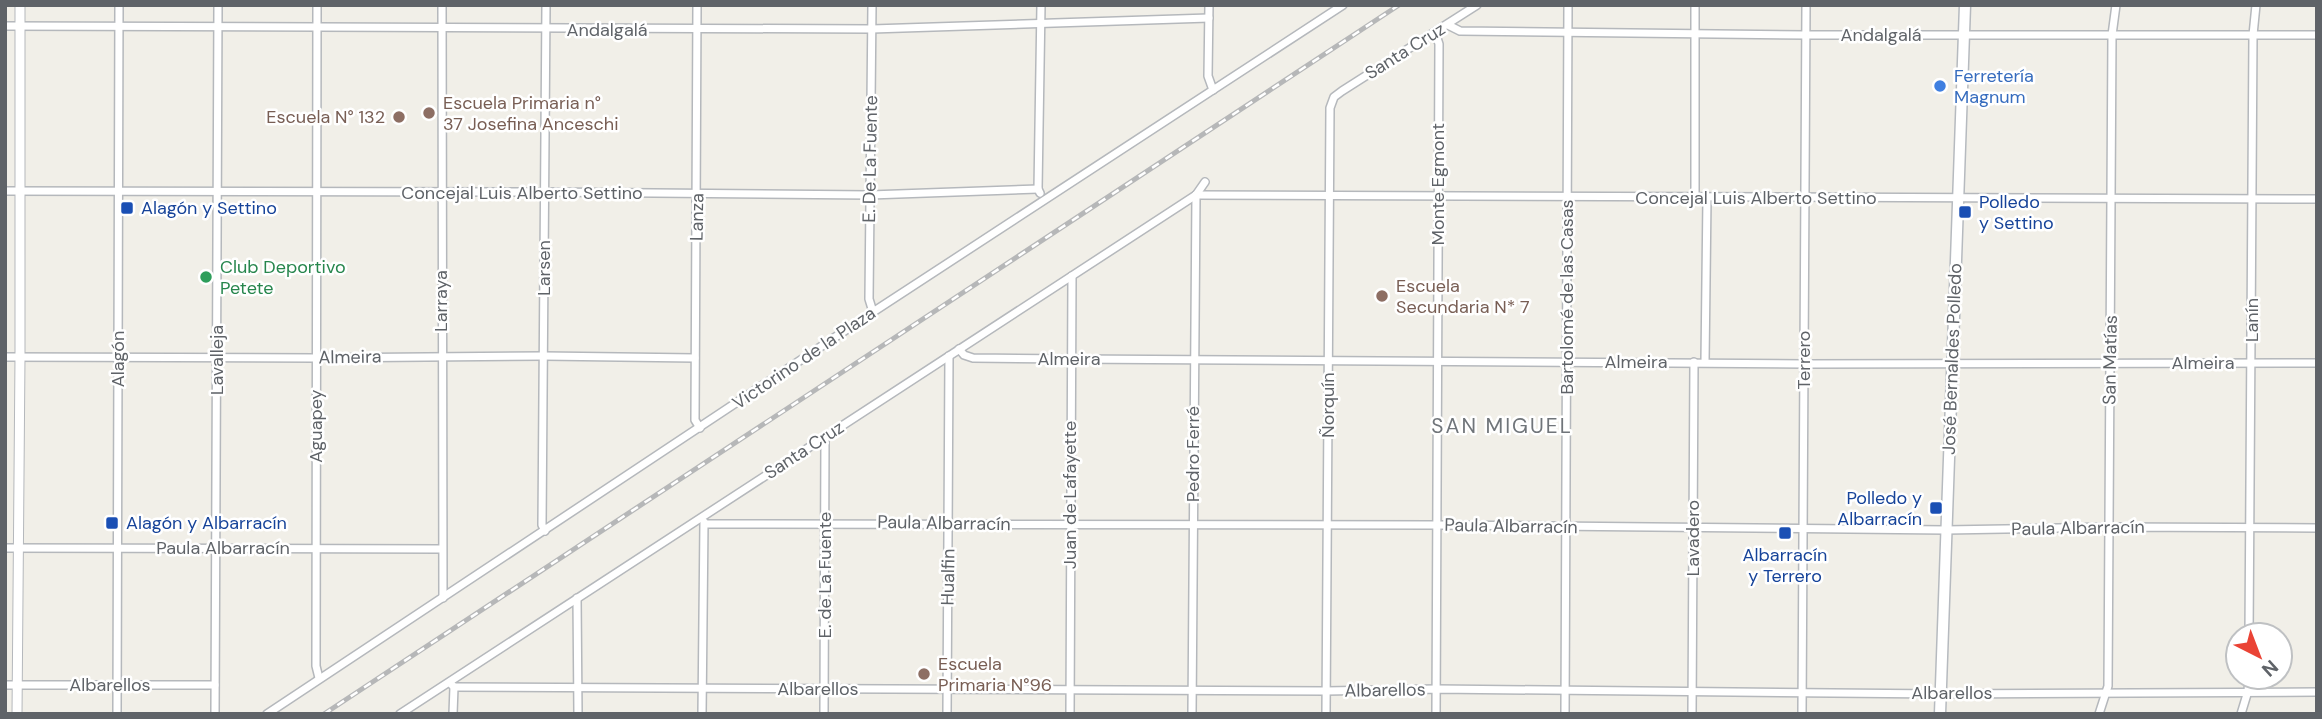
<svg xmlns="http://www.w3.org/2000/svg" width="2322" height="719" viewBox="0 0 2322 719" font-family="'DM Sans',sans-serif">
<rect width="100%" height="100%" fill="#f1efe8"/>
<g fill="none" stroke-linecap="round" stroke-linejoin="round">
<g stroke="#b5b8bc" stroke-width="10">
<g id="minor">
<polyline points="317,5 316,666 319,678"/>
<polyline points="442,5 443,598"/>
<polyline points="697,5 695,420 700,428"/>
<polyline points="872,5 869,299 873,312"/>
<polyline points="1209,5 1208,76 1213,90"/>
<polyline points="1448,25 1460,31 1806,35 2317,35"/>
<polyline points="5,26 872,29 1209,18"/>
<polyline points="1435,32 1439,44 1436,714"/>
<polyline points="5,191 544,192 870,195 1038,189"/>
<polyline points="1040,193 1038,189 1041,5"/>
<polyline points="1196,195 2317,199"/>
<polyline points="1695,198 1695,5"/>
<polyline points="959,349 964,355 973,358 1071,359 1804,364 2317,363"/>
<polyline points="5,357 315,358 544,356 695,358"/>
<polyline points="1705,362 1707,198"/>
<polyline points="705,524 1437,525 1946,530 2109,527 2317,528"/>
<polyline points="545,531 542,525 546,5"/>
<polyline points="5,548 441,549"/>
<polyline points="577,598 578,714"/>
<polyline points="2249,635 2253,35 2256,5"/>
<polyline points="451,684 454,687 453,714"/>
<polyline points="5,685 215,685"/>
<polyline points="454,687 1326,691 1436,689 1941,694 2317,692"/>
<polyline points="117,714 119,5"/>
<polyline points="215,714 218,5"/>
<polyline points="267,714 873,312 1343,5"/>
<polyline points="400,714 1196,195 1205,182"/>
<polyline points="702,714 704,522"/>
<polyline points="824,714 825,436"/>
<polyline points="947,714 949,356"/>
<polyline points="1070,714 1072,276"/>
<polyline points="1192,714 1196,195"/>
<polyline points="1326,714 1330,108 1334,97 1342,91 1477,5"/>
<polyline points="1565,714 1568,5"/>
<polyline points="1692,714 1694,362"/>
<polyline points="1802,714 1806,5"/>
<polyline points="2099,714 2108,686 2112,35 2116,5"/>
<polyline points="2241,714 2248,691 2249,677"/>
</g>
</g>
<g stroke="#b5b8bc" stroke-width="11">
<polyline id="tertiary" points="17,714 20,357 20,5"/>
</g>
<g stroke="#b6babf" stroke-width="13">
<polyline id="secondary" points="1940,714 1965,5"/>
</g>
<use href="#minor" stroke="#fff" stroke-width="7"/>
<use href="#tertiary" stroke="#fff" stroke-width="9"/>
<use href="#secondary" stroke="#fff" stroke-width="10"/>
<g stroke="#b6b7b8" stroke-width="5">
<polyline id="rail" points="324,714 1399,5"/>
</g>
<use href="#rail" stroke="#fff" stroke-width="2.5" stroke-dasharray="8" stroke-linecap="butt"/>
</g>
<circle fill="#3f7fe0" stroke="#fff" stroke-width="2.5" cx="1940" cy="86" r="7"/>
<g fill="#8d6e63" stroke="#fff" stroke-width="2.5">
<circle cx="429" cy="113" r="7"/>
<circle cx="399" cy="117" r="7"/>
<circle cx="1382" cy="296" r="7"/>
<circle cx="924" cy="674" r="7"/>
</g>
<g fill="#1a4fb4" stroke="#fff" stroke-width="2.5">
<rect x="120" y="201" width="14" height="14" rx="3.5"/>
<rect x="1958" y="205" width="14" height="14" rx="3.5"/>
<rect x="1929" y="501" width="14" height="14" rx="3.5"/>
<rect x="105" y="516" width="14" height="14" rx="3.5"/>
<rect x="1778" y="526" width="14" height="14" rx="3.5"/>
</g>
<circle fill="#2e9e5b" stroke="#fff" stroke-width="2.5" cx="206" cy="277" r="7"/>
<g text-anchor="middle" stroke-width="5" stroke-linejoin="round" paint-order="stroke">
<g font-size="18" fill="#5f6368" stroke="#fff">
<text x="607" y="36">Andalgalá</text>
<text x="1881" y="41">Andalgalá</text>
<text transform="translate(1405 51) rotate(-32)" y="6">Santa Cruz</text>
<text transform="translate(870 159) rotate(-89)" y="6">E. De La Fuente</text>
<text transform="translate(1438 184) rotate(-90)" y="6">Monte Egmont</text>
<text x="522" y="199">Concejal Luis Alberto Settino</text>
<text x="1756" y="204">Concejal Luis Alberto Settino</text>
<text transform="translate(697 217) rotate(-89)" y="6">Lanza</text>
<text transform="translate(544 268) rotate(-90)" y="6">Larsen</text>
<text transform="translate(1567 297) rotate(-90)" y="6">Bartolomé de las Casas</text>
<text transform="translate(441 301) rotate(-90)" y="6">Larraya</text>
<text transform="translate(2252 320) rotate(-90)" y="6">Lanín</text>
<text transform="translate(350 357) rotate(-1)" y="6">Almeira</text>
<text transform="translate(804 358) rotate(-34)" y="6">Victorino de la Plaza</text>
<text transform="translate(118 359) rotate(-90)" y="6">Alagón</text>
<text x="1069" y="365">Almeira</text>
<text transform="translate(1952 359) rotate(-88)" y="6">José Bernaldes Polledo</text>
<text transform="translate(217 360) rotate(-90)" y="6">Lavalleja</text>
<text transform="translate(1804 360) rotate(-90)" y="6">Terrero</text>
<text transform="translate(2110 360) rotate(-89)" y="6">San Matías</text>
<text x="1636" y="368">Almeira</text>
<text x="2203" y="369">Almeira</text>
<text transform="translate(1328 405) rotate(-90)" y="6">Ñorquín</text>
<text transform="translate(316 426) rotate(-90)" y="6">Aguapey</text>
<text transform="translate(804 450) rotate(-33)" y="6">Santa Cruz</text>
<text transform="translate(1193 454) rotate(-90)" y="6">Pedro Ferré</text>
<text transform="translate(1070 495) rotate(-90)" y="6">Juan de Lafayette</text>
<text transform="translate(944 523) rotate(1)" y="6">Paula Albarracín</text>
<text transform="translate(1511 526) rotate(1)" y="6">Paula Albarracín</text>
<text transform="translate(2078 528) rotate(-1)" y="6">Paula Albarracín</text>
<text transform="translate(1693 538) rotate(-90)" y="6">Lavadero</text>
<text x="223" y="554">Paula Albarracín</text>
<text transform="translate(825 575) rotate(-90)" y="6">E. de La Fuente</text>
<text transform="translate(948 577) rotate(-89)" y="6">Hualfin</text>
<text x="110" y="691">Albarellos</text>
<text x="818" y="695">Albarellos</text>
<text transform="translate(1385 690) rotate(-1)" y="6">Albarellos</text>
<text x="1952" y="699">Albarellos</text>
</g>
<g font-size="18" fill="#366cbe" stroke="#fff" text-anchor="start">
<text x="1954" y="82">Ferretería<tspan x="1954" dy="21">Magnum</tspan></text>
</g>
<g font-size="18" fill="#785e54" stroke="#fff" text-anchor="start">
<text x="443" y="109">Escuela Primaria n°<tspan x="443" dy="21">37 Josefina Anceschi</tspan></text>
<text x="385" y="123" text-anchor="end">Escuela N° 132</text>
<text x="1396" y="292">Escuela<tspan x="1396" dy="21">Secundaria N* 7</tspan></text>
<text x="938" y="670">Escuela<tspan x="938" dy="21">Primaria N°96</tspan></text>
</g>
<g font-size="18" fill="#164399" stroke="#fff" text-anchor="start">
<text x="1979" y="208">Polledo<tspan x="1979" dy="21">y Settino</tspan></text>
<text x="141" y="214">Alagón y Settino</text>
<text x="1922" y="504" text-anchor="end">Polledo y<tspan x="1922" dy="21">Albarracín</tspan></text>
<text x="126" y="529">Alagón y Albarracín</text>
<text x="1785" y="561" text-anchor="middle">Albarracín<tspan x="1785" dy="21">y Terrero</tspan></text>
</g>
<g font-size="18" fill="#27864d" stroke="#fff" text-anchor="start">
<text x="220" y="273">Club Deportivo<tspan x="220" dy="21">Petete</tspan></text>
</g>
<g font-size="21" letter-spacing="2" fill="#70757a" stroke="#fff">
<text x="1502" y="433">SAN MIGUEL</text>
</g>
</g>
<rect width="2322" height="719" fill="none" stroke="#5f6368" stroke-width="14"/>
<g transform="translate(2259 656) rotate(138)"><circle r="33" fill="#ffffff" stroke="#bfc1c3" stroke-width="2"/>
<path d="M0-5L12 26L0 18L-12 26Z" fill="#ea4335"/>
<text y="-10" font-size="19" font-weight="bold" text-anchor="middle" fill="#5f6368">N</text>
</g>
</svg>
